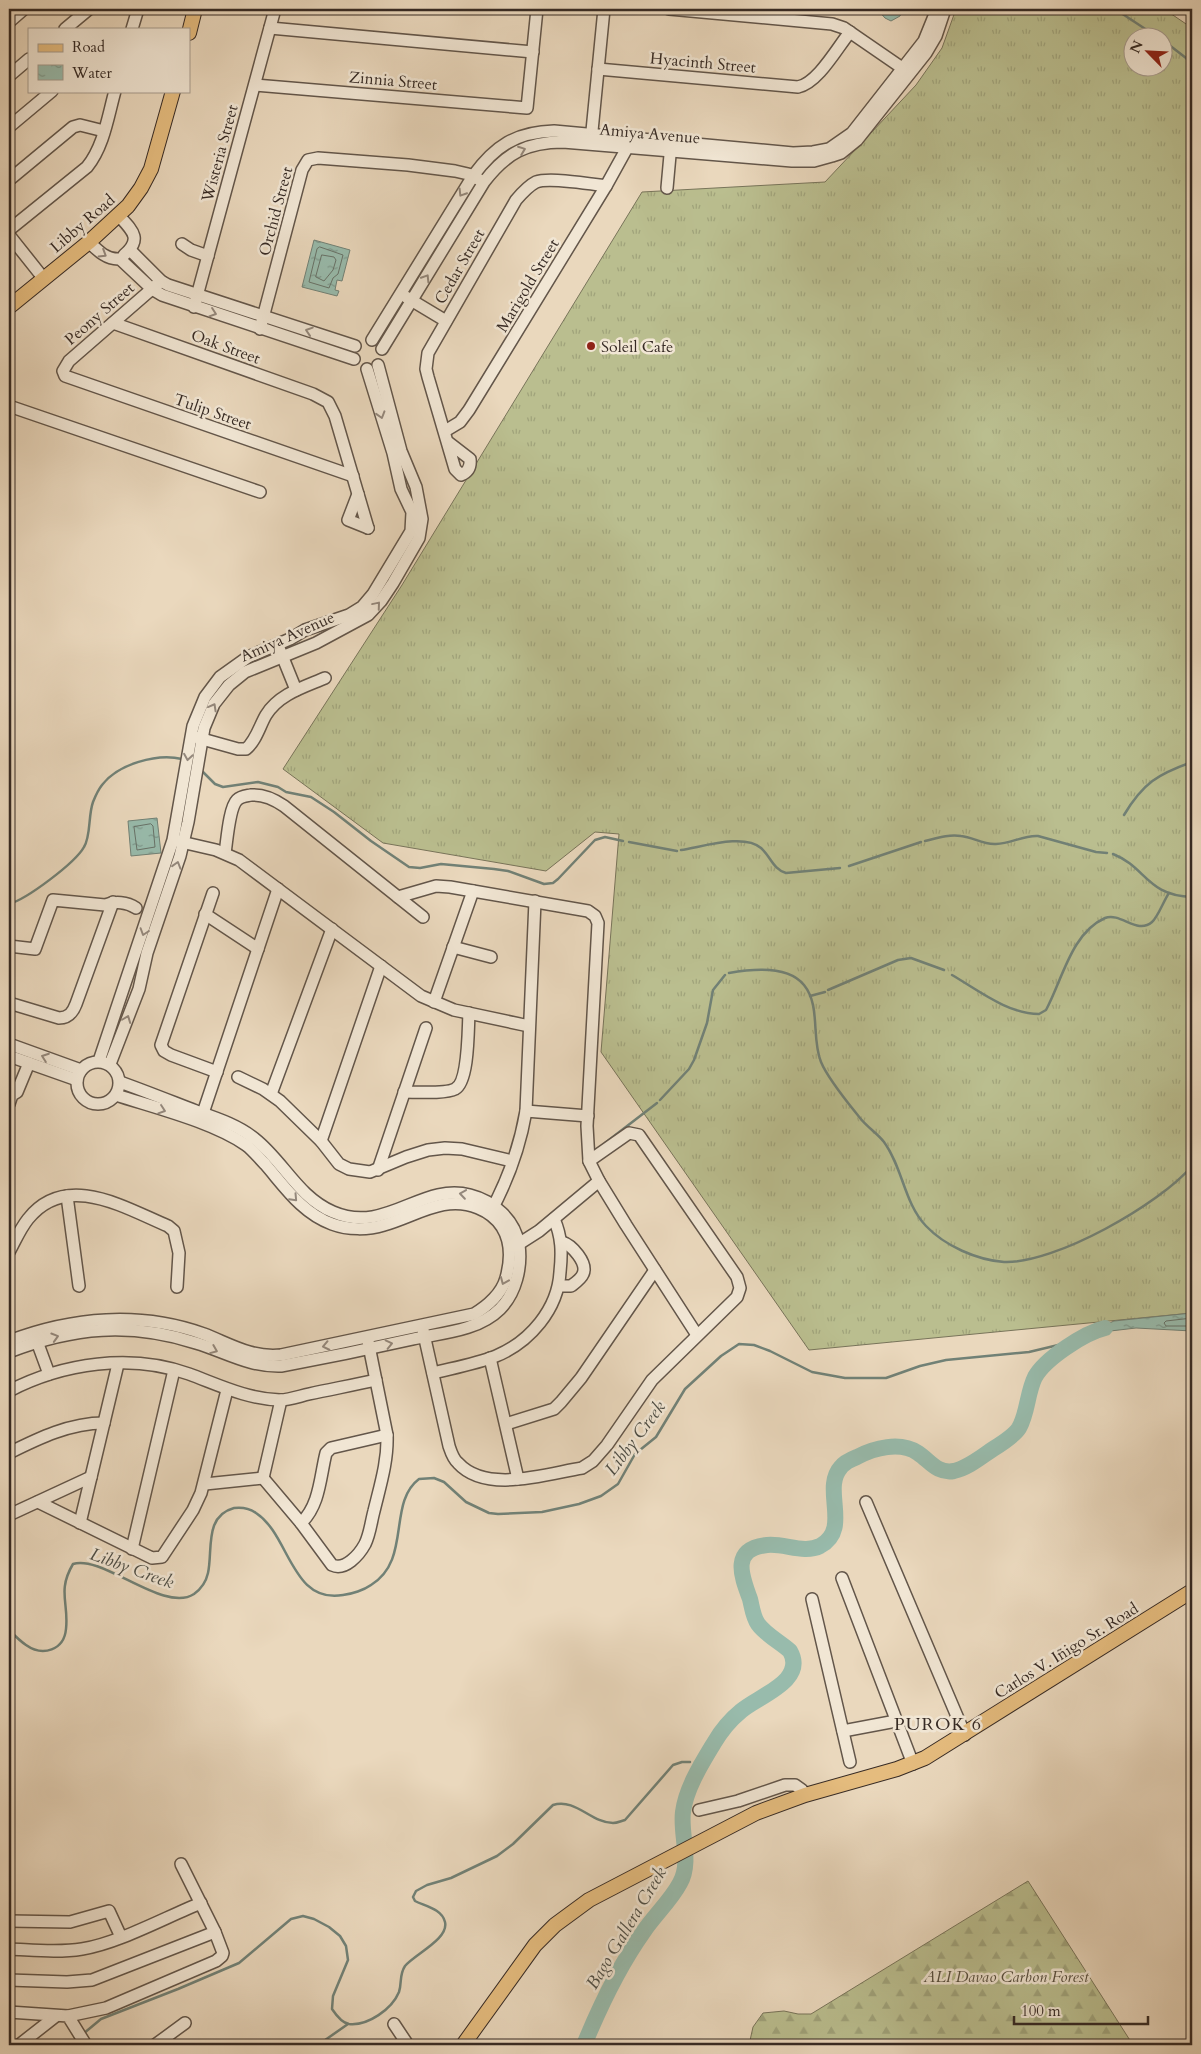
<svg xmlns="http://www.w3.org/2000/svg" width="1201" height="2054" viewBox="0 0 1201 2054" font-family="Cardo,serif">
<defs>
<pattern id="grass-tufts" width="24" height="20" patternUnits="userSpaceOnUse" patternTransform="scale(1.25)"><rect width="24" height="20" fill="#babe8f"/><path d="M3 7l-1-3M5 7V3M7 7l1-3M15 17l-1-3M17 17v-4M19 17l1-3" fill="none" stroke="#a0a37b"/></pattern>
<pattern id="forest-firs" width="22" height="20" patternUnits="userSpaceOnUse" patternTransform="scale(1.25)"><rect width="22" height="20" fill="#babe8f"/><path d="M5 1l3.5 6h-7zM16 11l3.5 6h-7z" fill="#a0a37b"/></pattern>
<pattern id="water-ripples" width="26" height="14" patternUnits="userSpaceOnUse" patternTransform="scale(1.25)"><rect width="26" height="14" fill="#98bbac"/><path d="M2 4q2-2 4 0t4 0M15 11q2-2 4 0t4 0" fill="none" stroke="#7d988c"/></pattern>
</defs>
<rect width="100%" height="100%" fill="#ead8bd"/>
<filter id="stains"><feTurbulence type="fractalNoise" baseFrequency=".004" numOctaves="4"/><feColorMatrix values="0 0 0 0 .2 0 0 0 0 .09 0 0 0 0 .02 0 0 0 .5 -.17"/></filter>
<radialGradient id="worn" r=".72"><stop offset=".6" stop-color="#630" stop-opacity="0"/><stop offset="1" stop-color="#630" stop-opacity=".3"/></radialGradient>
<path fill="url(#grass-tufts)" stroke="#78745a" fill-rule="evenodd" d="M956,9h208l28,19v1285l-383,37 -208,-298 18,-218 -24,-2 -49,39 -163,-28 -100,-74 119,-184 240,-393 183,-10 91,-97 26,-37zM1134,38h30v30h-30z"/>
<polygon fill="url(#forest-firs)" stroke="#78745a" points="1028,1881 1133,2045 749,2045 753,2027 763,2013 784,2011 798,2014 811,2014"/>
<g fill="url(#water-ripples)" stroke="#718176">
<polygon points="877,9 903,9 900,16 891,21 885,18"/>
<polygon points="314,240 350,250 342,281 337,280 335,290 339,291 337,296 302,287"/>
<polygon points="157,818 161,853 131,856 128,821"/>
<polygon points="1192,1313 1192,1331 1136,1328 1085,1334 1114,1321"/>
</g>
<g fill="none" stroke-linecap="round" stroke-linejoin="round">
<g stroke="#677268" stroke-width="1">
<polygon points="320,247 343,255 338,274 333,278 329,288 309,282 317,249"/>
<polygon points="322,255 334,257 336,260 333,270 324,281 316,277"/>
<polygon points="151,824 153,826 155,847 137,850 134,827"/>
<polyline points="1192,1318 1166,1321 1164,1323 1166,1326 1192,1326"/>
</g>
<g stroke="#718176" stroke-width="2.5">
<polyline points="1115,9 1159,38"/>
<polyline points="1164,41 1186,58 1192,66"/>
<polyline points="203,772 215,784 223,787 258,782 278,787 286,792 311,797 334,812 371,841 409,867 420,868 441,864 494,869 508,871 544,884 553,883 558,879 595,840 605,837 623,841"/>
<path d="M1124,815c19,-32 34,-41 68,-53"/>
<path d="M925,841c12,-3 24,-7 36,-5 12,1 22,9 35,8 15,0 27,-9 42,-8l58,16 11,1"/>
<polyline points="629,842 677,851"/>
<path d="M681,850c21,-3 63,-17 80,-2 10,9 12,21 25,25l54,-5"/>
<path d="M1113,854c33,13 34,42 79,43"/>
<polyline points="849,866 921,842"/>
<path d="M9,904c18,-5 66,-41 75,-57 7,-11 4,-31 9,-45 2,-5 5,-12 9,-17 16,-21 55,-32 80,-26"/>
<path d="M729,973c22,-4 59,-8 75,12 17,21 7,53 17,77 7,17 27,41 39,56 7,9 17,15 24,24 19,26 20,61 42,84 19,20 51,34 78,36 51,2 156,-58 188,-96"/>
<path d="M952,975c26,15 56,39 87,39l7,-4c16,-29 25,-77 59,-92 16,-6 32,17 47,4 6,-5 12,-22 17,-29"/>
<polyline points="828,990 898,960 911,958 944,970"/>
<polyline points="810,996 825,992"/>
<polyline points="660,1100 689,1069 694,1060 707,1023 713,990 725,975"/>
<polyline points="605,1143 657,1103"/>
<path d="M9,1630c5,5 11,11 17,15 17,12 38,5 40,-16 3,-26 -9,-38 7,-65 29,-10 91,50 121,30 7,-5 12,-12 14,-21 5,-23 -4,-57 26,-65 8,-1 15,0 22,5 34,22 35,91 87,82 9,-1 21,-5 28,-10 41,-25 16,-82 48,-106l15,-1 10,4 22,20 23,11 9,1 44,-2 37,-8 22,-8 17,-12 17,-30 21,-17 29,-48 36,-33 18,-12 15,1 16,6 42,21 33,6h41l34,-12 26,-6 83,-8 46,-11"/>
<polyline points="695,1762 705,1762"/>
<path d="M83,2034l18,-15 77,-30 61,-26 52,-44 12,-3 11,3 15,8 11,9 6,10 2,14 -15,36 -1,13c4,6 10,14 17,15 19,2 43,-15 50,-32 3,-9 0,-17 6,-26 10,-12 44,-27 40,-44 -3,-13 -20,-16 -30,-21l-2,-4 3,-6 11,-6 24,-7 46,-22 16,-12 40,-39c23,-7 38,18 60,18 4,0 8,-2 12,-3l48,-55 9,-3h8"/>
<polyline points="9,2042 16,2041"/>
<polyline points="71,2045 77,2040"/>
<polyline points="318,2045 348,2024"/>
</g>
<path stroke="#98bbac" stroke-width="16" d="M584,2045c16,-39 35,-79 60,-114 11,-16 27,-31 36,-48 12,-21 0,-49 3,-71 3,-24 19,-49 31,-69 7,-12 16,-23 27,-32 17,-15 66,-30 49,-60 -10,-9 -24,-16 -32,-27 -5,-7 -6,-17 -8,-25 -9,-24 -19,-50 17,-54 17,-2 37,9 53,1 32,-17 1,-57 21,-79 3,-4 11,-8 16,-10 17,-9 43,-16 61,-4 12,8 19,21 36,18 14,-3 27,-14 39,-22 8,-5 21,-13 26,-21 9,-16 8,-35 16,-51 10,-18 49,-44 70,-49"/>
<g stroke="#63564a" stroke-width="14">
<g id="minor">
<polyline points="669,9 832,24 844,28 908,72"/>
<polyline points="9,22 24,9"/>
<polyline points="270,28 533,52"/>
<polyline points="65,29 89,9"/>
<polyline points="132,29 138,9"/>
<path d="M598,69l200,18c20,-4 39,-39 52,-55"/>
<polyline points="9,76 29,59"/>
<polyline points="255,85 527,108 537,9"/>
<polyline points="9,127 52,91"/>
<polyline points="591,141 604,9"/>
<polyline points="9,180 73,127 80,125 104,131"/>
<polyline points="667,188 671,144"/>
<path d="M119,216c13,14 24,23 5,39"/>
<path d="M9,230l78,-63c17,-21 21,-51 28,-76"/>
<polyline points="9,235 44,279"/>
<path d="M89,242c9,9 18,18 31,17l32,30 10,6 192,64"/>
<polyline points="182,244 191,250 208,256"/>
<polyline points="130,250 161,281 168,285 355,346"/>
<polyline points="161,281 69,361 63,371 65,376 353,476"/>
<polyline points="406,297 446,321"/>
<polyline points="194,307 275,9"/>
<polyline points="113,323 313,394 328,402 335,416 368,528"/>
<polyline points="260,329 302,170 308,160 318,158 408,165 455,171 468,174 480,180"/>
<path d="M372,340l101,-164c22,-30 43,-44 81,-45l239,22 20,-1 16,-3 23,-16 72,-92 13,-32"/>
<path d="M382,349l102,-167c22,-29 43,-40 79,-40l229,19h22l18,-5 9,-3 16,-13 69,-87 10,-17 9,-27"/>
<polyline points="9,406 260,492"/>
<polyline points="445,431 460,422 469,410 606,186 627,148 628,141"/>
<path d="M448,442l22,17c1,8 -2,13 -9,16l-6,-6 -27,-92 -2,-8 2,-16 88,-153c6,-7 12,-14 20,-18 13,-5 55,2 70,4"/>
<polyline points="358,494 348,520 368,528"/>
<polyline points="279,648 296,690"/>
<path d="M195,737l43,12h8c10,-8 14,-24 20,-34 13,-21 38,-28 59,-37"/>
<polyline points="177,841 216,850 239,860 421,996 454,1010 529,1026"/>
<path d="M225,853c2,-12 4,-45 12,-53 4,-4 9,-4 14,-5 13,-1 23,4 33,11l139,111"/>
<polyline points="213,893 161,1045 164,1051 171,1055 217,1072"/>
<polyline points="398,897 436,886 450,887 588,911 595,916 598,923 587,1126 589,1161 599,1181 626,1225 697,1335"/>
<polyline points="205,914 258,949"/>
<path d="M9,946l26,3 18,-49 52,5c10,-4 22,-3 31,3"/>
<polyline points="453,947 491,957"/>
<polyline points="434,1002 473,891"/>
<path d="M9,1003l50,15c10,0 14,-6 17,-14l37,-102"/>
<polyline points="9,1044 81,1070"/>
<polyline points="9,1056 77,1080"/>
<polyline points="99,1061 173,840 193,726 205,697 220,677 248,657 290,639 305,630 349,615 362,607 373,594 411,531 412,512 401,489 393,453 367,369"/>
<circle cx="98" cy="1083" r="21"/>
<polyline points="110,1064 139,989 147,953 180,856 188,822 204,728 214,704 229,685 245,672 316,643 368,615 381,601 393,583 419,538 422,519 416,487 401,451 378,365"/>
<polyline points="238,1077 263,1089 280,1101 321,1141 339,1164 349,1169 370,1172 406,1157 428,1150 445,1148 462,1149 512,1161"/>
<path d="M404,1092c12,0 42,2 51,-3 14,-7 13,-61 14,-76"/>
<polyline points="271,1094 332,929"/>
<polyline points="9,1104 12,1095 17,1092 29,1063"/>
<polyline points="526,1111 588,1116"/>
<polyline points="201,1119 278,889"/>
<polyline points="321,1141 381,966"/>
<polyline points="378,1170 426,1028"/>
<polyline points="67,1196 79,1286"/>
<path d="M490,1213c17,-31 30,-67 36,-102l9,-210"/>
<polyline points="514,1247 539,1231 599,1181"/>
<path d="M9,1252c6,-11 11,-23 19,-33 38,-48 97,-11 140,7l6,5 5,22 -2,34"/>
<path d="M559,1286h12c4,-3 10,-7 12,-12 5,-11 -11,-29 -21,-32"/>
<path d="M423,1330l26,116c2,6 4,13 9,17 28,31 88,11 124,5l11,-7 14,-16 45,-65 85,-83 3,-9 -3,-11 -98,-142 -10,-2 -40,28"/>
<polyline points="35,1336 49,1374"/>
<path d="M9,1341c63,-24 131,-30 195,-7 26,10 47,24 77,21l193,-41c14,-8 28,-21 32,-36 5,-18 6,-35 -4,-51 -6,-9 -14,-15 -24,-19 -33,-14 -62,8 -94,17 -16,5 -36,5 -52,-1 -30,-11 -47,-37 -67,-60 -6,-6 -12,-14 -19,-19 -33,-23 -90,-37 -130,-50"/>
<path d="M9,1352c64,-25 121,-30 187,-9 30,9 53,24 85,23 44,-8 88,-17 132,-27 28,-6 65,-8 87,-30 16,-16 22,-42 19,-64 -4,-25 -25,-44 -49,-50 -48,-13 -84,40 -137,17 -35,-15 -50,-51 -78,-73 -17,-14 -39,-21 -59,-28 -26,-10 -51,-20 -76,-29"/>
<polyline points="490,1358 518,1479"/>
<path d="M433,1373c20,-5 43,-9 63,-17 34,-14 62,-47 64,-84 2,-19 2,-35 -6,-53"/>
<path d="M9,1391c54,-28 122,-38 180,-17 30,11 58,25 91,26 9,0 20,-4 29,-6 23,-5 45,-9 67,-14"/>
<polyline points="506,1424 554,1409 561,1402 581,1378 655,1270"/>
<path d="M9,1453c30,-15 61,-30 95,-30"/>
<path d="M263,1478l38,45 31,42c13,6 27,-10 33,-21 5,-10 6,-22 9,-33 6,-25 14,-50 13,-76l-19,-94"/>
<polyline points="263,1478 281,1400"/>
<polyline points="205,1484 263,1478"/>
<polyline points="38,1502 152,1558 162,1557 193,1510 201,1493 227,1390"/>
<polyline points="866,1502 965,1735"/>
<polyline points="9,1515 91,1477"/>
<polyline points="80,1523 118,1364"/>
<path d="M301,1523c19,-18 19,-46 25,-70l5,-5 56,-13"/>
<polyline points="132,1549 174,1370"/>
<polyline points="842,1578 913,1764"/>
<polyline points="812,1599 850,1762"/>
<polyline points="843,1731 896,1721"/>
<polyline points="699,1810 738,1801 785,1785 795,1785 802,1790 805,1795"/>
<polyline points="9,1921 70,1922 109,1911 121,1937"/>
<path d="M9,1949c24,1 49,4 73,0 37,-6 84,-32 119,-46"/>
<polyline points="9,1980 67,1982 92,1980 215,1932 181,1864"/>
<polyline points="9,2012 68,2016 86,2045"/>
<polyline points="68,2016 106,2008 216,1961 222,1956 223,1953 215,1932"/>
<polyline points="394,2024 408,2045"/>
<polyline points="19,2045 56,2016"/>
<polyline points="155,2045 185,2023"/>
</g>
</g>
<g stroke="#362a24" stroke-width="16">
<g id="major">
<polyline points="189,33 195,9"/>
<polyline points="9,307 89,242 128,206 141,188 151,169 173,91"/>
<polyline points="463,2045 535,1945 555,1925 589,1900 756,1813 805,1795 897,1769 925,1758 1192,1591"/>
</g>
</g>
<use href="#minor" stroke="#f1e6d4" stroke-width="11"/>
<use href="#major" stroke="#e5bc7e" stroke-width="14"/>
</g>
<defs><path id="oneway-chevron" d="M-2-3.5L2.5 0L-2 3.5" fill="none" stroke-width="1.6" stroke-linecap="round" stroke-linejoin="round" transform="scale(1.25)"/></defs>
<g stroke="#94887c">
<use href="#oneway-chevron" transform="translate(522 150) rotate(-21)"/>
<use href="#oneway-chevron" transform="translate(462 193) rotate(122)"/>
<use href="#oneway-chevron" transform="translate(103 254) rotate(32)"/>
<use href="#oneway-chevron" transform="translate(426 278) rotate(-58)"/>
<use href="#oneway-chevron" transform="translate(213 313) rotate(19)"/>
<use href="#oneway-chevron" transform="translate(309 331) rotate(-162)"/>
<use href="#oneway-chevron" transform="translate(381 415) rotate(73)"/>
<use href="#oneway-chevron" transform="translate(377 605) rotate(-50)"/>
<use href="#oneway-chevron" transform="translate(213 707) rotate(-61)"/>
<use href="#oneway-chevron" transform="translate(188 757) rotate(99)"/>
<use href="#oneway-chevron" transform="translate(177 865) rotate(-73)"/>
<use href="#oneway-chevron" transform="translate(144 932) rotate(108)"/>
<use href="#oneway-chevron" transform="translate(127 1019) rotate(-69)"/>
<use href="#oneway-chevron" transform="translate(45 1057) rotate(-160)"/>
<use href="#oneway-chevron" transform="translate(162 1110) rotate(19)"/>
<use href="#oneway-chevron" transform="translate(463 1194) rotate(-172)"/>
<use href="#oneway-chevron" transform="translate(294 1198) rotate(47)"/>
<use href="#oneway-chevron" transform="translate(504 1281) rotate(113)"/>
<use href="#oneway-chevron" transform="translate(55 1337) rotate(-17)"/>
<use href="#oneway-chevron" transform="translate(389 1344) rotate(-13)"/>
<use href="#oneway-chevron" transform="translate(326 1346) rotate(168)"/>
<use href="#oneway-chevron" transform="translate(214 1350) rotate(22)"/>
</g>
<circle fill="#8f2418" stroke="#f1e6d4" stroke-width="2" cx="591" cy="346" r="5"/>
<g text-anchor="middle" stroke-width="5" stroke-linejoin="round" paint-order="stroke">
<g font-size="16" fill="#362a24" stroke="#f1e6d4">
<text transform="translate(703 62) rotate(5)" y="6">Hyacinth Street</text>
<text transform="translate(393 80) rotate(5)" y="6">Zinnia Street</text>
<text transform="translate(650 133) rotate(5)" y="6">Amiya Avenue</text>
<text transform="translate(219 153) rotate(-75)" y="6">Wisteria Street</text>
<text transform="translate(275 211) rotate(-75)" y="6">Orchid Street</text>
<text transform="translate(82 223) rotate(-41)" y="6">Libby Road</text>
<text transform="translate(459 266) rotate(-60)" y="6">Cedar Street</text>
<text transform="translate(527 285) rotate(-59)" y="6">Marigold Street</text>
<text transform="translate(99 313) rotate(-41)" y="6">Peony Street</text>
<text transform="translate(226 346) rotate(20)" y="6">Oak Street</text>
<text transform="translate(213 411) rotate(19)" y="6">Tulip Street</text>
<text transform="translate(287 636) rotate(-24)" y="6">Amiya Avenue</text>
<text transform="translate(1066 1650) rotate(-32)" y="6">Carlos V. Iñigo Sr. Road</text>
</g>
<g font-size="16" fill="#362a24" stroke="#f1e6d4" text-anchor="start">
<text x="601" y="352">Soleil Cafe</text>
</g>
<g font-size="16" font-style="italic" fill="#574f3f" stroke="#f1e6d4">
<text x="1006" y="1982">ALI Davao Carbon Forest</text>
</g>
<g font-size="18" font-style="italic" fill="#4e4e46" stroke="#f1e6d4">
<text transform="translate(635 1438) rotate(-53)" y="6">Libby Creek</text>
<text transform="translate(132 1568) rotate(20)" y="6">Libby Creek</text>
<text transform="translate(626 1928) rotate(-59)" y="6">Bago Gallera Creek</text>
</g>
<g font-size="18" letter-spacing="1" fill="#362a24" stroke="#f1e6d4">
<text x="938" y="1730">PUROK 6</text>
</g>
</g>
<rect width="1201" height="2054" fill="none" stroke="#ead8bd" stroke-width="30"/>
<rect x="10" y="10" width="1181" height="2034" fill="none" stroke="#362a24" stroke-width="2.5"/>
<rect x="15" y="15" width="1171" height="2024" fill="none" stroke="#362a24"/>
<rect x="28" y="28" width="162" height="65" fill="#f1e6d4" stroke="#a69b8e"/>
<rect x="38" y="44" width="25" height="8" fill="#e5bc7e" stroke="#a69b8e"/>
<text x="72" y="52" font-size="15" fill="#362a24">Road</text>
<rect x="38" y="65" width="25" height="15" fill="url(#water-ripples)" stroke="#a69b8e"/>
<text x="72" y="78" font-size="15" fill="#362a24">Water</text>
<g transform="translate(1148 52) rotate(294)"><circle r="24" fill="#f1e6d4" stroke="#a69b8e"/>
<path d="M0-4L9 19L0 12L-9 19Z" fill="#8f2418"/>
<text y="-8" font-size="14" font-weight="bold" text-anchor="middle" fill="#362a24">N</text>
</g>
<path d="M1014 2016v8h134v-8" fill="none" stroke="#362a24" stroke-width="2.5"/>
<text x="1021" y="2016" font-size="15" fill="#362a24" stroke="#f1e6d4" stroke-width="4" paint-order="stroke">100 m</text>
<rect width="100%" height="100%" filter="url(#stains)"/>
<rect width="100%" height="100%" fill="url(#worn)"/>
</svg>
